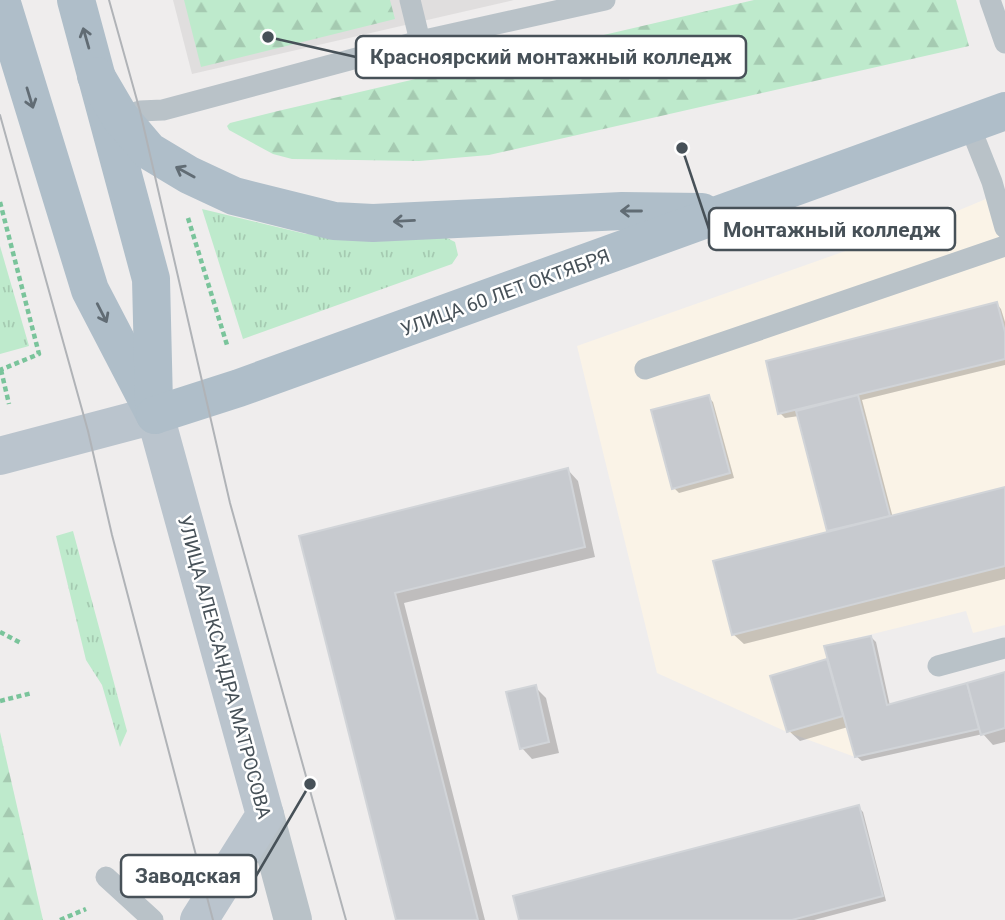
<svg xmlns="http://www.w3.org/2000/svg" width="1005" height="920" viewBox="0 0 1005 920" font-family="Roboto,sans-serif">
<defs>
<pattern id="grass-tufts" width="24" height="20" patternUnits="userSpaceOnUse" patternTransform="scale(1.75)"><rect width="24" height="20" fill="#beeacc"/><path d="M3 7l-1-3M5 7V3M7 7l1-3M15 17l-1-3M17 17v-4M19 17l1-3" fill="none" stroke="#a5cab1"/></pattern>
<pattern id="forest-firs" width="22" height="20" patternUnits="userSpaceOnUse" patternTransform="scale(1.75)"><rect width="22" height="20" fill="#beeacc"/><path d="M5 1l3.5 6h-7zM16 11l3.5 6h-7z" fill="#a5cab1"/></pattern>
</defs>
<rect width="100%" height="100%" fill="#efeded"/>
<polygon fill="#faf3e7" points="1005,191 1005,625 973,633 966,611 824,646 855,757 787,732 657,673 577,346 950,214"/>
<polygon fill="#e0dede" points="173,0 514,0 192,74"/>
<g fill="url(#grass-tufts)">
<polygon points="202,209 306,234 445,237 455,242 458,255 452,264 243,339"/>
<polygon points="0,246 29,346 0,354"/>
<polygon points="73,531 127,731 120,747 102,685 86,660 56,536"/>
</g>
<g fill="url(#forest-firs)">
<polygon points="184,0 390,0 395,19 201,67"/>
<polygon points="754,0 956,0 969,46 489,155 419,161 292,159 273,154 229,130 227,126 230,123 278,111"/>
<polygon points="0,732 43,920 0,920"/>
</g>
<g fill="#0003">
<polygon points="996,303 1001,309 1005,322 1005,365 862,400 893,518 1005,490 1005,579 744,644 733,634 832,533 829,530 799,416 785,418 780,413"/>
<polygon points="708,397 713,402 734,478 679,493 674,488"/>
<polygon points="568,470 578,481 595,557 404,603 485,920 398,920 301,537"/>
<polygon points="871,637 876,642 890,706 1005,674 1005,742 993,745 983,734 862,761 856,756 848,727 800,741 789,731 826,661 831,666"/>
<polygon points="535,687 546,698 559,753 532,759 522,748"/>
<polygon points="858,807 863,812 886,901 814,920 521,920"/>
</g>
<g fill="#c7cacf" stroke="#d1d4d8" stroke-width="2">
<polygon points="997,302 1005,332 1005,359 778,414 766,361"/>
<polygon points="709,395 730,473 672,489 651,410"/>
<polygon points="858,395 890,516 827,531 796,411"/>
<polygon points="568,468 585,547 395,593 478,920 396,920 299,536"/>
<polygon points="1005,487 1005,566 732,635 713,561"/>
<polygon points="871,636 887,705 967,683 979,729 855,757 824,646"/>
<polygon points="827,659 843,716 787,732 770,676"/>
<polygon points="1005,672 1005,728 981,735 967,683"/>
<polygon points="536,685 549,742 520,749 506,692"/>
<polygon points="859,805 883,896 792,920 519,920 513,896"/>
</g>
<g fill="none" stroke-linecap="round" stroke-linejoin="round">
<g stroke="#7ac49b" stroke-width="4.5" stroke-dasharray="5 3.5" stroke-linecap="butt">
<polyline points="0,202 39,354 0,370"/>
<polyline points="188,218 227,345"/>
<polyline points="1,370 9,404"/>
<polyline points="0,632 21,643"/>
<polyline points="0,701 32,693"/>
<polyline points="60,920 86,909"/>
</g>
<g stroke="#b9c2c8" stroke-width="21">
<polyline points="410,0 420,41"/>
<polyline points="990,0 1005,43"/>
<polyline points="120,117 140,111 163,110 420,41 605,0"/>
<polyline points="969,124 992,182 1005,228"/>
<polyline points="645,369 1005,246"/>
<polyline points="938,666 1005,648"/>
<polyline points="106,877 153,920"/>
</g>
<polyline stroke="#b9c2c8" stroke-width="38" points="265,815 293,920"/>
<polyline stroke="#bac4cd" stroke-width="38" points="0,456 155,415 265,815 199,920"/>
<g stroke="#afbec9" stroke-width="38">
<polyline points="1,0 90,290 155,415"/>
<polyline points="76,0 151,279 154,404"/>
<polyline points="96,76 120,117 149,151 189,175 234,196 334,221 373,223 622,211 702,212"/>
<polyline points="155,415 239,388 1005,111"/>
</g>
<g stroke="#b0b3b7" stroke-width="2">
<polyline points="109,0 140,111 230,503 346,920"/>
<polyline points="0,115 88,431 112,535 213,920"/>
</g>
</g>
<defs><path id="oneway-shaft" d="M-6 0H5M1.5-3L5.5 0L1.5 3" fill="none" stroke-width="1.6" stroke-linecap="round" stroke-linejoin="round" transform="scale(1.75)"/></defs>
<g stroke="#616c74">
<use href="#oneway-shaft" transform="translate(86 38) rotate(-106)"/>
<use href="#oneway-shaft" transform="translate(30 98) rotate(73)"/>
<use href="#oneway-shaft" transform="translate(185 172) rotate(-151)"/>
<use href="#oneway-shaft" transform="translate(631 211) rotate(-180)"/>
<use href="#oneway-shaft" transform="translate(404 221) rotate(177)"/>
<use href="#oneway-shaft" transform="translate(102 313) rotate(63)"/>
</g>
<g text-anchor="middle" stroke-width="5" stroke-linejoin="round" paint-order="stroke">
<g font-size="19" fill="#475158" stroke="#fff">
<text transform="translate(505 292) rotate(-20)" y="7">УЛИЦА 60 ЛЕТ ОКТЯБРЯ</text>
<text transform="translate(225 667) rotate(75)" y="7">УЛИЦА АЛЕКСАНДРА МАТРОСОВА</text>
</g>
</g>
<path fill="none" stroke="#475158" stroke-width="2.5" d="M268 37L356 57M682 148L709 229M310 784L256 876"/>
<g fill="#475158" stroke="#fff" stroke-width="2.5">
<circle cx="268" cy="37" r="7"/>
<circle cx="682" cy="148" r="7"/>
<circle cx="310" cy="784" r="7"/>
</g>
<g fill="#fff" stroke="#475158" stroke-width="2.5">
<rect x="356" y="36" width="390" height="42" rx="7"/>
<rect x="709" y="208" width="246" height="42" rx="7"/>
<rect x="121" y="855" width="135" height="42" rx="7"/>
</g>
<g font-size="21" text-anchor="middle" font-weight="bold" fill="#475158">
<text x="551" y="64">Красноярский монтажный колледж</text>
<text x="832" y="237">Монтажный колледж</text>
<text x="188" y="883">Заводская</text>
</g>
</svg>
